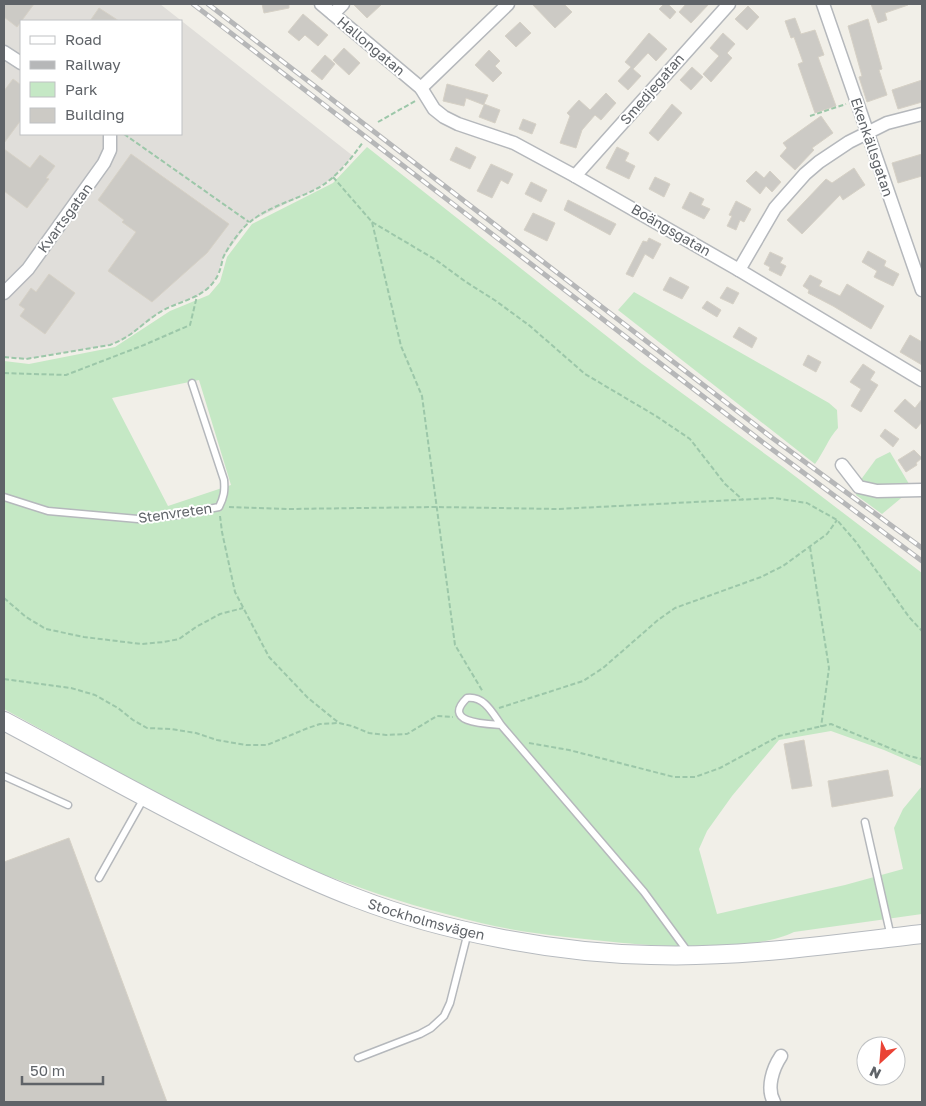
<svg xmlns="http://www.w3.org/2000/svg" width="926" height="1106" viewBox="0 0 926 1106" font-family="'Golos Text',sans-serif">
<rect width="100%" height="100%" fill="#f1efe8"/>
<path fill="#e0deda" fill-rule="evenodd" d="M4,4h156l193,152 -20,21 -15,11 -69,34 -25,34 -8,23 -8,10 -11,7 -28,11 -13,8 -21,17 -12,8 -13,5 -84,14 -22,-2zM21,21h160v113h-160z"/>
<g fill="#c5e8c5" fill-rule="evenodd">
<path d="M367,147l275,217 141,103 139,106v341l-128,18c-38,19 -128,15 -171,11 -47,-5 -96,-9 -142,-20 -45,-11 -91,-24 -134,-40 -16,-6 -32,-11 -48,-18 -101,-46 -198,-103 -295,-156v-348l25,3 86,-17 55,-36 39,-16 11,-13 7,-25 25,-33 81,-41zM199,380l32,105 -63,21 -56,-108zM831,731l53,19 37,16 1,20 -19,23 -9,19 9,41 -58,16 -128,29 -18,-65 8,-18 25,-35 47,-56z"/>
<path d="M634,292l195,111 8,7 1,18c-10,11 -14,24 -23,36l-197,-154z"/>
<polygon points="890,452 912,489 882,514 856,495 857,485 876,459"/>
</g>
<g fill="#cccac5" stroke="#d6d1c6">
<polygon points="4,4 34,4 17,27 4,17"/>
<polygon points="262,4 289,4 289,8 264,13"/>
<polygon points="353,4 382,4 367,18"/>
<polygon points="532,4 564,4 572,12 555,28"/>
<polygon points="664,4 668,4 676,12 670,19 659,9"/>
<polygon points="686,4 709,4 691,23 679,12"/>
<polygon points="871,4 908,4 908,5 885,13 887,20 878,23"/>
<polygon points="748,6 759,17 747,30 735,19"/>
<polygon points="99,8 119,21 90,21"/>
<polygon points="303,14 328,35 318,46 305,35 299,41 288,32"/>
<polygon points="795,18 801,34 815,30 824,55 818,57 836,106 815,113 798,64 803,62 794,37 791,38 785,21"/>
<polygon points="868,19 882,69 879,70 887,95 867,102 859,77 862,76 848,26"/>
<polygon points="520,22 531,33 516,47 505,36"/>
<polygon points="649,33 667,49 656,61 648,53 633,69 641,76 628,90 618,81 631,67 625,62"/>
<polygon points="723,33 735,44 727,53 732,58 711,82 703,74 719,56 710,48"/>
<polygon points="344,48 360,63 349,75 333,60"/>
<polygon points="489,50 500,61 495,66 502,73 493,82 475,65"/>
<polygon points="325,55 335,64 322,80 311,71"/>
<polygon points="692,67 703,77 691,90 680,80"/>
<polygon points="13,79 21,85 21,120 4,143 4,91"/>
<polygon points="922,80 922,102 898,109 892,90"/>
<polygon points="447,84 488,95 484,104 500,110 495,123 479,117 484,105 466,98 464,106 443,101"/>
<polygon points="606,93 616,103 601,120 595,115 582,130 576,148 560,143 570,116 567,113 579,100 590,110"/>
<polygon points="672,104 682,113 658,141 649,133"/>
<polygon points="821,116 833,133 812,148 814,150 795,170 780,156 787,148 783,143"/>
<polygon points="523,119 536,124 532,134 519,129"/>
<polygon points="456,147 476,157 470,169 450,160"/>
<polygon points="617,147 629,153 625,161 635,166 629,179 606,168"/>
<polygon points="4,149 30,168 40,155 55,166 46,178 49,179 27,208 4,191"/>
<polygon points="131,154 229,224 207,253 152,302 108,271 136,232 122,222 124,220 98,200"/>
<polygon points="922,154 922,176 898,183 892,163"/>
<polygon points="491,164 513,174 508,184 501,180 492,198 477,191"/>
<polygon points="854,168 865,185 843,200 840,195 802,234 787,220 826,179 832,183"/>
<polygon points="756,171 764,178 770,171 781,182 772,192 766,186 760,194 746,181"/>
<polygon points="655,177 670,184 664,197 649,189"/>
<polygon points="531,182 547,190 541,202 525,194"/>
<polygon points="690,192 704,199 701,205 710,209 704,219 682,208"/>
<polygon points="568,200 616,224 610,235 564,210"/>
<polygon points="736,201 751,209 744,222 740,220 736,230 727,226 732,216 729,215"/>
<polygon points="533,213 555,223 547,241 524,230"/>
<polygon points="649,238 661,244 653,259 645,254 633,277 626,274 643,241 647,242"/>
<polygon points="868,251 886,261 884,266 899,274 893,286 874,277 877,271 862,262"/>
<polygon points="770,252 783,258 780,263 786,266 781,276 769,270 770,267 764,264"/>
<polygon points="49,274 75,293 45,334 20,316 25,309 19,305 31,288 36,292"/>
<polygon points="810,275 822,281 819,286 840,296 847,284 884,306 871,329 833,306 808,293 809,290 803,286"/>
<polygon points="670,277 689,287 682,299 663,290"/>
<polygon points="727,287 739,293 733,304 720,298"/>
<polygon points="707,301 721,310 717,317 702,308"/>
<polygon points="739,327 757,338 752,348 733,337"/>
<polygon points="910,335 922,342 922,365 900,352"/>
<polygon points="808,355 821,362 816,372 803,365"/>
<polygon points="863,364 875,372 870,380 878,385 861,412 851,406 861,389 850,382"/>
<polygon points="905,399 915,408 922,399 922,422 916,429 894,411"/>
<polygon points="885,429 899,439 893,447 880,436"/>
<polygon points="914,450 922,458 916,463 917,465 906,472 898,460"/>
<polygon points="804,740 812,786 792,789 784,744"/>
<polygon points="888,770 893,796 832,807 828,781"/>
<polygon points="69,838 167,1102 4,1102 4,862"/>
</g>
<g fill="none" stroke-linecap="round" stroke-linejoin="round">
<g stroke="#b5b8bc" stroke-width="9">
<g id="lane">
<path d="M4,497l44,14 90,8 39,-4 42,-8c5,-10 6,-16 5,-27l-32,-97"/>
<path d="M501,725c-15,-1 -60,-2 -34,-27 17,-2 25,14 34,27l143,167 44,60"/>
<polyline points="4,776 68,805"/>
<polyline points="865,822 891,937"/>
<polyline points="99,878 144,798"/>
<polyline points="358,1058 420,1034 431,1028 444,1016 450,1003 468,932"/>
</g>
</g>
<g stroke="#b5b8bc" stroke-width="15">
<g id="street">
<polyline points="321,4 421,88 434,109 444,117 458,124 514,143 575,176 739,270 922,380"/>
<polyline points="823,4 922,290"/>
<polyline points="333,14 343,4"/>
<polyline points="4,52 21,63"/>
<polyline points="421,88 508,4"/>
<polyline points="575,176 729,4"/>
<polyline points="739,270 775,208 805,174 819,162 849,142 887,123 922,114"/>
<polyline points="4,293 28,269 104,163 110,150 110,134"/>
<polyline points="842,465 859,487 877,491 922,490"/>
<path d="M774,1102c-8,-14 -1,-34 7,-46"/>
</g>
</g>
<g stroke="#b6babf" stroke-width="20">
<g id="secondary">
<path id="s1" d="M4,721c64,34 128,70 193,103 52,27 104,53 159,74 88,34 200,55 295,57 90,3 181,-11 271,-21"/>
</g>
</g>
<g stroke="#9cc7a9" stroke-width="2" stroke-dasharray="5 2.5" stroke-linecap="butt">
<polyline points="810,116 846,104"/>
<polyline points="378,122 417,100"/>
<polyline points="124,134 249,222"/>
<polyline points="333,177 372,222 401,346 422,396 455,645 483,692"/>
<polyline points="372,222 436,260 466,282 496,301 530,326 585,374 656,416 690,439 725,484 743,500"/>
<path d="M4,357l22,2 84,-14c23,-9 29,-19 47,-31 19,-13 45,-14 58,-34 5,-7 6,-14 8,-22 3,-8 19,-31 27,-36 19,-16 46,-22 68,-34 18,-10 33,-29 45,-46"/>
<polyline points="4,373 66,375 144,345 190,325 197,296"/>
<polyline points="229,507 288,509 436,507 559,509 774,498 807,503 837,520 856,542 909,617 922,631"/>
<polyline points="220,516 222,532 235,592 269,657 308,698 339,723"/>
<polyline points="810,547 829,668 821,727"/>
<polyline points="4,598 26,617 46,629 84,637 141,644 164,642 179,639 196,627 220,614 243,608"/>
<polyline points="4,679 71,688 95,695 118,708 133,720 147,728 171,729 196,733 217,740 246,745 267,745 308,728 320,724 339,723 352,726 369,733 386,735 407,734 437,716 453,717"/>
<polyline points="499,708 583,681 603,668 658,620 675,608 761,577 783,566 827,534 837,520"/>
<polyline points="529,743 569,750 674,777 695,777 720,768 779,736 831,724 909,756 922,759"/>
</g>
<use href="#lane" stroke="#fff" stroke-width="6"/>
<use href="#street" stroke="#fff" stroke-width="12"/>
<use href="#secondary" stroke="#fff" stroke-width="18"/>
<g stroke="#b6b7b8" stroke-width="5">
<g id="rail">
<polyline points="193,4 765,444 922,561"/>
<polyline points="208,4 771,437 922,548"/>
</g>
</g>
<use href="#rail" stroke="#fff" stroke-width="3" stroke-dasharray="9" stroke-linecap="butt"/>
</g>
<g text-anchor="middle" stroke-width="4" stroke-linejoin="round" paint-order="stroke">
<g font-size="14" fill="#5f6368" stroke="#fff">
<text transform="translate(371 46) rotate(40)" y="5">Hallongatan</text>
<text transform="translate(652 89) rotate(-49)" y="5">Smedjegatan</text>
<text transform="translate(872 147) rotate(71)" y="5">Ekenkällsgatan</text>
<text transform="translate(65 218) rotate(-54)" y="5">Kvartsgatan</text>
<text transform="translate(671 230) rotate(30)" y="5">Boängsgatan</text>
<text transform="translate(175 513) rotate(-8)" y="5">Stenvreten</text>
<text dy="5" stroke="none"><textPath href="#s1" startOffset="468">Stockholmsvägen</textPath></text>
</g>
</g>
<rect width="926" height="1106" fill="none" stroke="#5f6368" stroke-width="10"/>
<rect x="20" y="20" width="162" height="115" fill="#ffffff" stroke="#bfc1c3"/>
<rect x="30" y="36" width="25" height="8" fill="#ffffff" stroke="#bfc1c3"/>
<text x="65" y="45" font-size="15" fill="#5f6368">Road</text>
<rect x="30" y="61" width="25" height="8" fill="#b6b7b8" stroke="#bfc1c3"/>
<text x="65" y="70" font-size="15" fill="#5f6368">Railway</text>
<rect x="30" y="82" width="25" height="15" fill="#c5e8c5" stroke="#bfc1c3"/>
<text x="65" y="95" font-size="15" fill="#5f6368">Park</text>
<rect x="30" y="108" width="25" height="15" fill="#cccac5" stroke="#bfc1c3"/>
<text x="65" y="120" font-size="15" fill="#5f6368">Building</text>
<g transform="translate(881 1061) rotate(206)"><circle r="24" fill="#ffffff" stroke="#bfc1c3"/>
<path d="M0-4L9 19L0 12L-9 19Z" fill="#ea4335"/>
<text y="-8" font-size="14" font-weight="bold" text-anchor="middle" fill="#5f6368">N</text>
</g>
<path d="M22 1076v8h81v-8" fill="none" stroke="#5f6368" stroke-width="2.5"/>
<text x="30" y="1076" font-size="15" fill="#5f6368" stroke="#ffffff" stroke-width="4" paint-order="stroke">50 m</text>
</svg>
